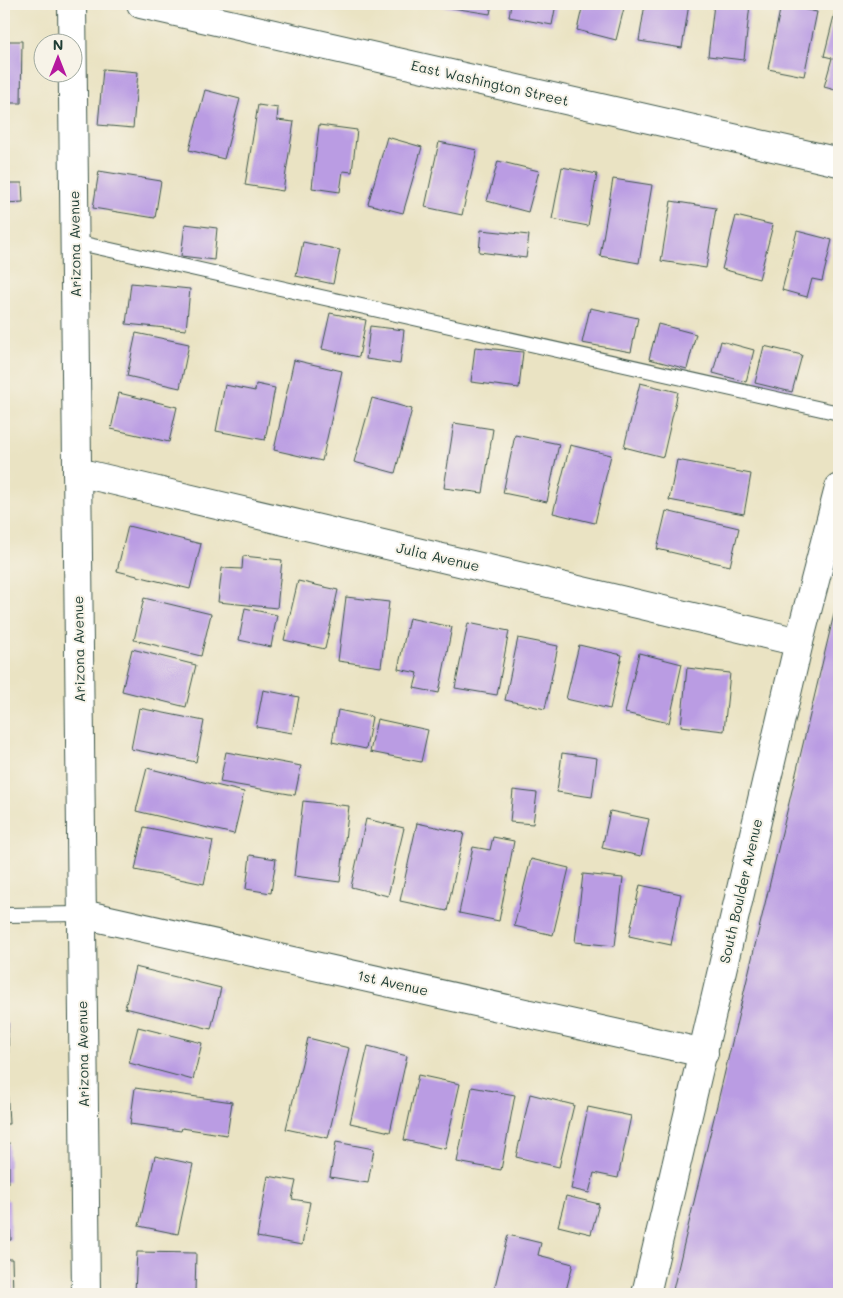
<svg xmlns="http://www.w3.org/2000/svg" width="843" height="1298" viewBox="0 0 843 1298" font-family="Mali,sans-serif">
<rect width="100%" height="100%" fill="#f7f3e8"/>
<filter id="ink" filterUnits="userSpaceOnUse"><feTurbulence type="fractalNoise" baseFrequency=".02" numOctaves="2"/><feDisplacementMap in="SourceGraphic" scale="10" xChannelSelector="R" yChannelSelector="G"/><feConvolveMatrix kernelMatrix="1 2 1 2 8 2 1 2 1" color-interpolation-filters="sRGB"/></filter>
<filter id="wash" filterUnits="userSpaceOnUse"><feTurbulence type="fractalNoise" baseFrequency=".0096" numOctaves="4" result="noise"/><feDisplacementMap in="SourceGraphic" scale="20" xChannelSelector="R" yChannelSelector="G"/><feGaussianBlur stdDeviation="1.12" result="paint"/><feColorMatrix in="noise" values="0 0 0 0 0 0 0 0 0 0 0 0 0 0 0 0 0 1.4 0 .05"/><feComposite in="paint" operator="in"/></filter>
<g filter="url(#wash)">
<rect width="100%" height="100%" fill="#eae3c3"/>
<g id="blocks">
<g fill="#ba9ce3">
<polygon points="440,4 492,4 490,14 440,6"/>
<polygon points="511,4 556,4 552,25 509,17"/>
<polygon points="583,4 625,4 616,40 577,30"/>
<polygon points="645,4 689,4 682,48 639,41"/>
<polygon points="714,4 750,4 744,60 708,56"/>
<polygon points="781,5 817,12 804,76 768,69"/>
<polygon points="835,12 839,13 839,91 824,87 832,58 824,56"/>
<polygon points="4,41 22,41 21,103 4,103"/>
<polygon points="103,69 138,72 133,128 98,125"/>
<polygon points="205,90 240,99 224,159 189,150"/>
<polygon points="258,105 278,108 277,120 294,122 283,191 245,185"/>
<polygon points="319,125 357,130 352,172 343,171 340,192 312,188"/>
<polygon points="387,137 422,147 403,213 368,204"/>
<polygon points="439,142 477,150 462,215 425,207"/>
<polygon points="498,161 539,171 528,212 487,201"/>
<polygon points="562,167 597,174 588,226 552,219"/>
<polygon points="99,171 161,181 155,218 93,208"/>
<polygon points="613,179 652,185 639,263 600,256"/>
<polygon points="4,183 22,183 23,202 4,203"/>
<polygon points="671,201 716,208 706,268 661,261"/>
<polygon points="736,216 773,225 759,279 722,269"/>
<polygon points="185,224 217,228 214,260 181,256"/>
<polygon points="481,230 529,235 526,258 479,252"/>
<polygon points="797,231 832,240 822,281 812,279 807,297 782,290"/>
<polygon points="303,242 340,250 333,284 296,276"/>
<polygon points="131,283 190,289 186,330 126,324"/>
<polygon points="590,308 638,318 631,352 582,343"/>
<polygon points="330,313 366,320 359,357 322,349"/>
<polygon points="658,324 696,334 687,369 649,359"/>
<polygon points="370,326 404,330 400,364 366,359"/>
<polygon points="136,333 189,344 180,388 127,376"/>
<polygon points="721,341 754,350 746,382 713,373"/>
<polygon points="764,346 802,355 792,392 755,383"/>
<polygon points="475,347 523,352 519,388 471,382"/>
<polygon points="294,360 342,371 322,461 274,450"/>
<polygon points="640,383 678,392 663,457 624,447"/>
<polygon points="256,384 275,388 265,440 216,431 225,385 255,391"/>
<polygon points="119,393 177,407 169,442 111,429"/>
<polygon points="372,398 412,409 395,473 354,462"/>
<polygon points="454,423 493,429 483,493 444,488"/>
<polygon points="515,435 559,444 547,502 503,493"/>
<polygon points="570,445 611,455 595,523 553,513"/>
<polygon points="677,460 751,474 744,514 669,500"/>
<polygon points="666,511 739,528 730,566 657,549"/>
<polygon points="128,526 201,544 190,589 117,571"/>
<polygon points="243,556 282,560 277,608 218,602 222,568 242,569"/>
<polygon points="298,581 338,590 325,649 284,640"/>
<polygon points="839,593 839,1294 672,1294"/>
<polygon points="346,597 389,602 381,667 338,661"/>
<polygon points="144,598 211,614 201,656 134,640"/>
<polygon points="245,608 277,615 271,647 239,640"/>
<polygon points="409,618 452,627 439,693 414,688 418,673 398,669"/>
<polygon points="468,623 509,631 497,695 455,688"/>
<polygon points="518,638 558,646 545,709 505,700"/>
<polygon points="579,645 622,655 610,709 566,699"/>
<polygon points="132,649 196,665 186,707 122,691"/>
<polygon points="639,653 682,664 669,723 625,713"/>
<polygon points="687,668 730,673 724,731 681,726"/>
<polygon points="263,690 299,697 292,733 256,727"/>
<polygon points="139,708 204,721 196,762 131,749"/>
<polygon points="338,710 372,717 366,749 332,742"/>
<polygon points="377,719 428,730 421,762 370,752"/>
<polygon points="226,752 301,766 295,795 220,782"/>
<polygon points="562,753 597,758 592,797 557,792"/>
<polygon points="147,768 244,792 234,834 136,811"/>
<polygon points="513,790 537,793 533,824 510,822"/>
<polygon points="303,801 349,806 340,882 294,876"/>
<polygon points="610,811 649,819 641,856 602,848"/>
<polygon points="366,819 404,828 388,896 351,887"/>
<polygon points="417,823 464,833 447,911 400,901"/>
<polygon points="144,827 213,841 204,884 135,870"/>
<polygon points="493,837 514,841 499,921 459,913 473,847 490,850"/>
<polygon points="250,855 276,859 271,893 246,889"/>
<polygon points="531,859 569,868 553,935 514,926"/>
<polygon points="583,874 623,878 615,946 575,942"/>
<polygon points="640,885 681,894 671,945 629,936"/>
<polygon points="135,967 221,988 211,1029 125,1008"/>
<polygon points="4,1023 8,1023 9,1067 4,1067"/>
<polygon points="138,1027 202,1043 193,1080 129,1063"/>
<polygon points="308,1038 349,1048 328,1138 286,1129"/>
<polygon points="368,1046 407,1056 390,1132 350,1123"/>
<polygon points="418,1075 460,1084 445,1149 404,1140"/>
<polygon points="4,1084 7,1084 9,1124 4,1124"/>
<polygon points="472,1087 515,1095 501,1170 457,1162"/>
<polygon points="135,1088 232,1102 227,1135 182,1128 181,1131 130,1124"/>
<polygon points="530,1094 574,1105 559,1167 516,1157"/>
<polygon points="588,1107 631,1116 618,1178 594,1173 589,1193 571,1189"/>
<polygon points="336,1142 374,1149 368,1183 330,1177"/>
<rect x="4" y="1143" width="5" height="39"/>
<polygon points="155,1156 193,1164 178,1234 139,1226"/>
<polygon points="268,1176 296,1181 292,1199 310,1202 302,1245 257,1237"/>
<polygon points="566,1196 599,1204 591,1234 558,1226"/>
<polygon points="4,1200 9,1200 11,1240 4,1240"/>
<polygon points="508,1235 541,1243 538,1255 573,1264 565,1294 493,1294"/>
<polygon points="137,1252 196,1253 195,1293 135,1292"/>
<polygon points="4,1259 12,1259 13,1294 4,1294"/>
</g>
</g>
</g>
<g filter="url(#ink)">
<use href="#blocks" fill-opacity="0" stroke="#3d5649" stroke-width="1"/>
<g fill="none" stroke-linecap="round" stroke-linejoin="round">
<g stroke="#3d5649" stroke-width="16">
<g id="lane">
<polyline points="75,242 839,413"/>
<polyline points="4,915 82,914"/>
</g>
</g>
<g stroke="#3d5649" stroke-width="30">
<g id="street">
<polyline points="72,4 86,1294"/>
<polyline points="77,472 799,642"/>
<polyline points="82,914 704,1053"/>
</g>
</g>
<g stroke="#3d5649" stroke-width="30">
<g id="secondary">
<polyline points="141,4 839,162"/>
<polyline points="646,1294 799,642 839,488"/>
</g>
</g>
<use href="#lane" stroke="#fff" stroke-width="14"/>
<use href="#street" stroke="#fff" stroke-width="28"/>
<use href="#secondary" stroke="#fff" stroke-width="28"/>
</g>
</g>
<g text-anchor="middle" stroke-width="4" stroke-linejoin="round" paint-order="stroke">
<g font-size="14" fill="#1f3d34" stroke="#f7f3e8">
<text transform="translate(490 83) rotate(13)" y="5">East Washington Street</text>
<text transform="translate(75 244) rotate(-91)" y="5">Arizona Avenue</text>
<text transform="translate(438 557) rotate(13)" y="5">Julia Avenue</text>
<text transform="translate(79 649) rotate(-91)" y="5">Arizona Avenue</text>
<text transform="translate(741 891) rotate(-77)" y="5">South Boulder Avenue</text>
<text transform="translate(393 983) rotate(13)" y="5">1st Avenue</text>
<text transform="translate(83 1054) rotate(-91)" y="5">Arizona Avenue</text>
</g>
</g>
<rect width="843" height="1298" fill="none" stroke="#f7f3e8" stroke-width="20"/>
<g transform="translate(58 58)"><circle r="24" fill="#f7f3e8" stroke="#a1aaa0"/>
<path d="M0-4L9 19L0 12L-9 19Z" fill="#b5179e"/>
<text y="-8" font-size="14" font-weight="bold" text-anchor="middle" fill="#1f3d34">N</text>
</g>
</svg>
